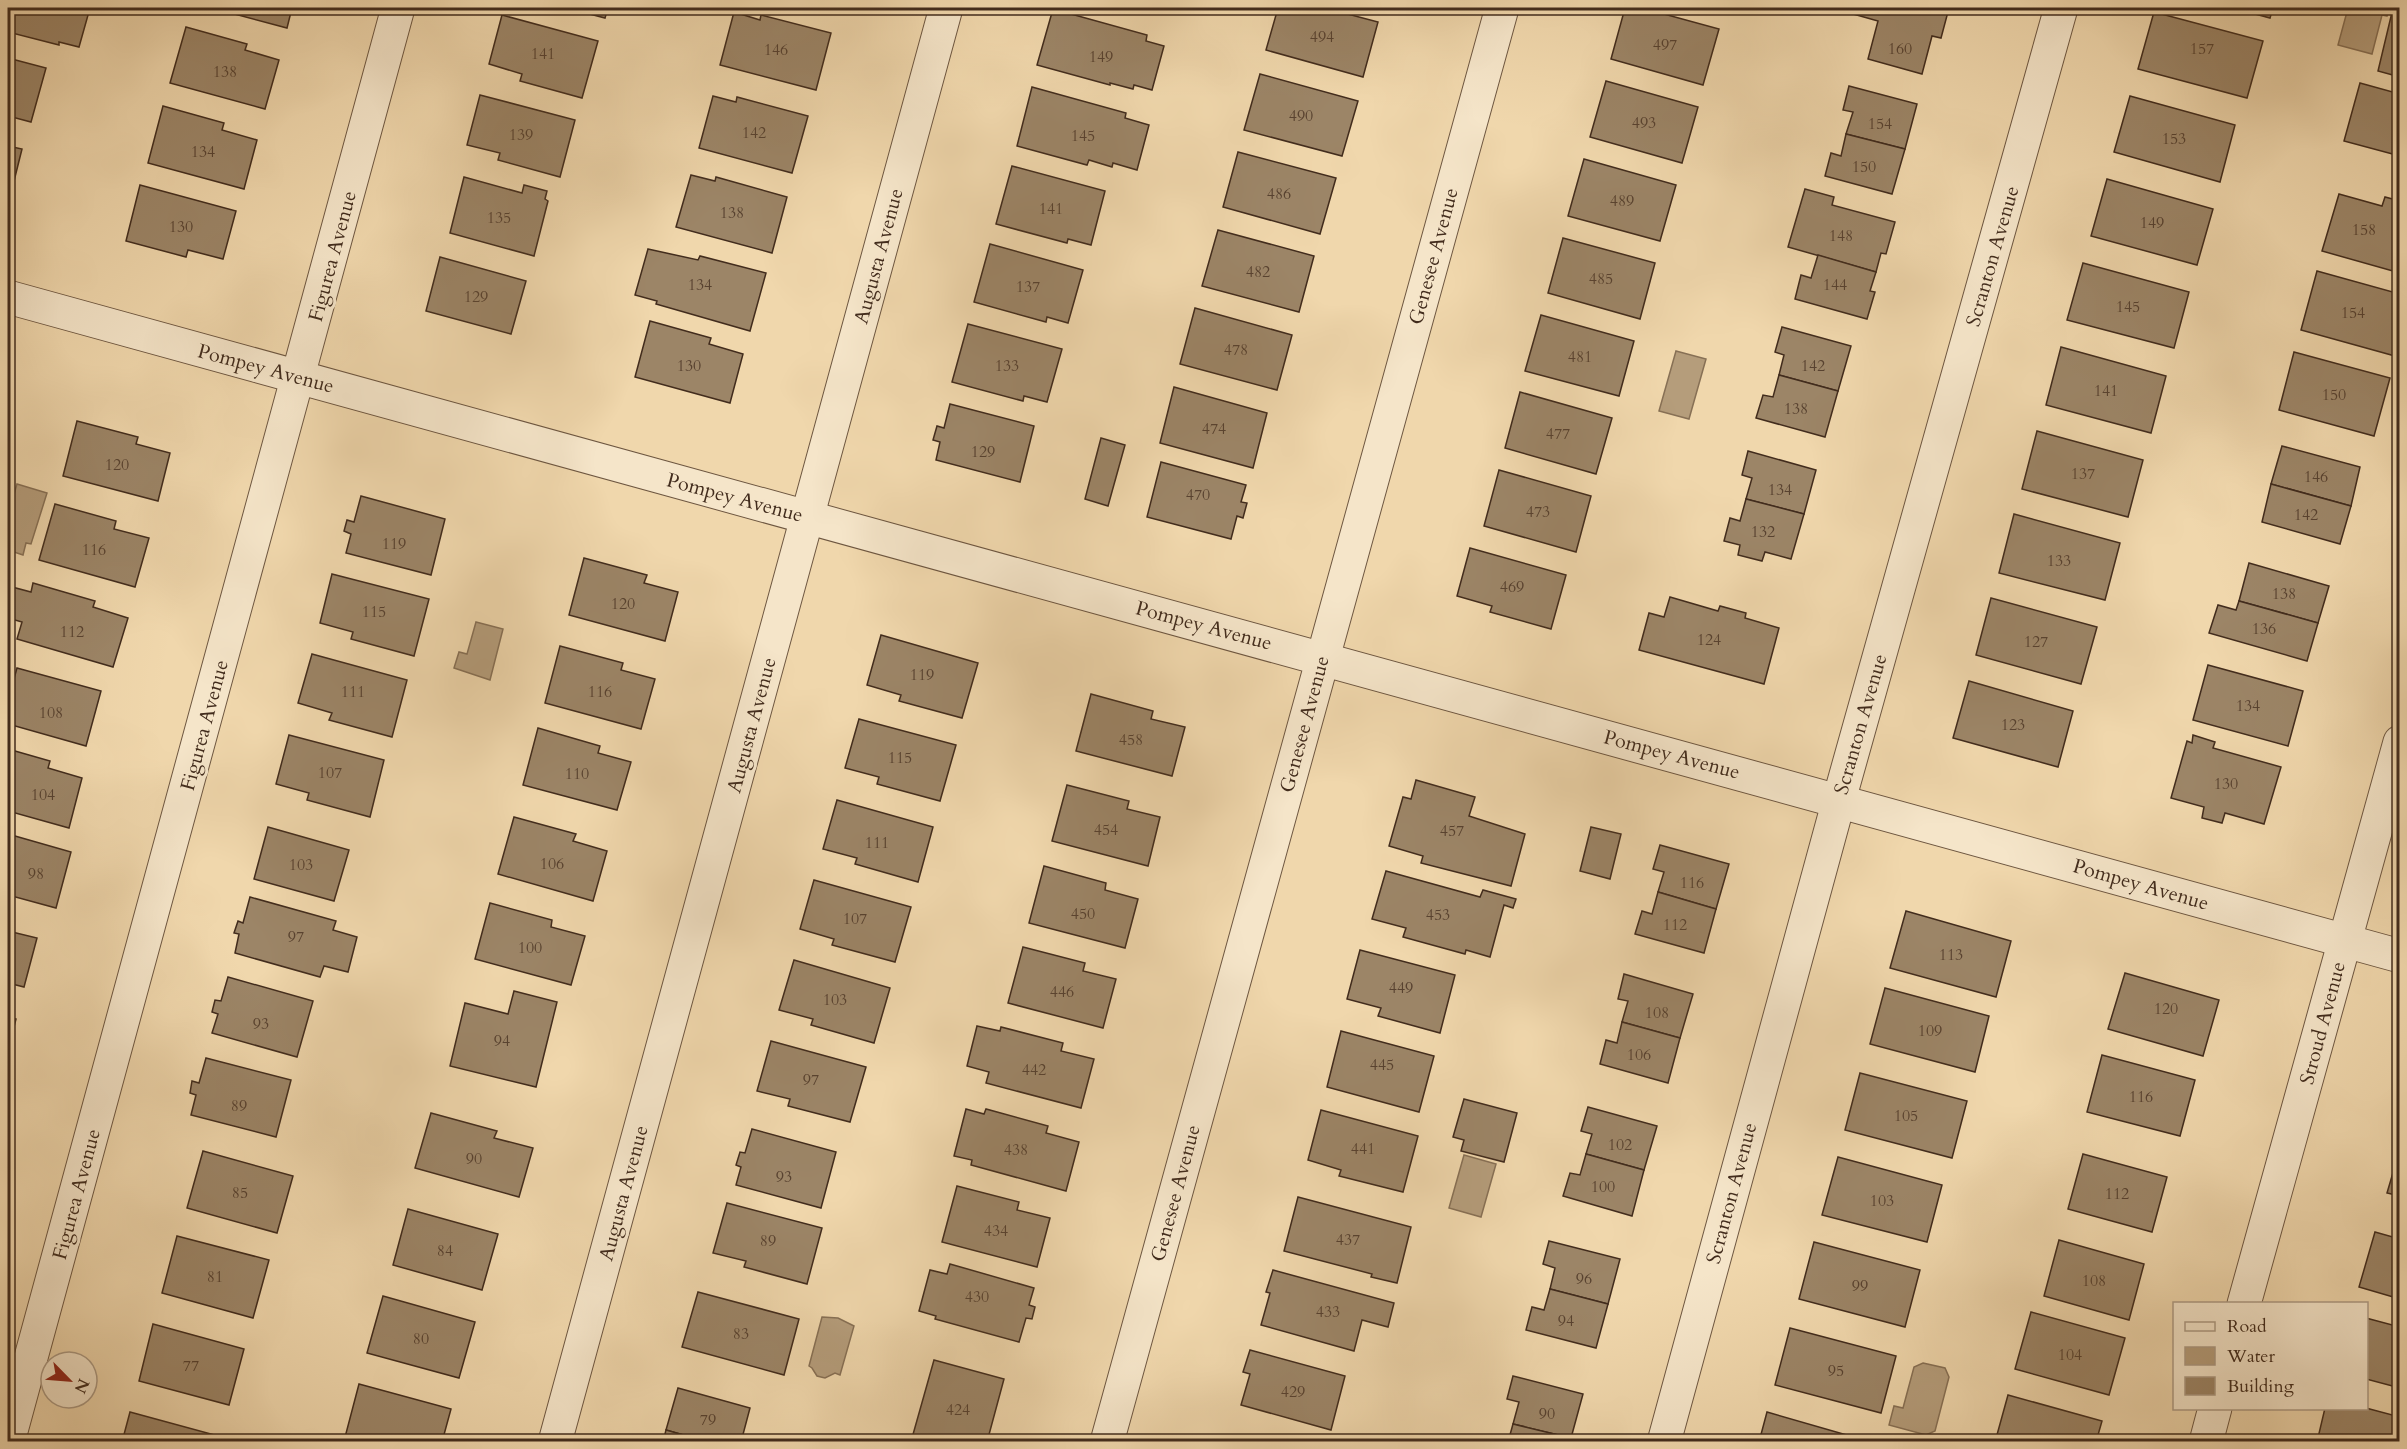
<svg xmlns="http://www.w3.org/2000/svg" width="2407" height="1449" viewBox="0 0 2407 1449" font-family="Cardo,serif">
<rect width="100%" height="100%" fill="#f0d7ac"/>
<filter id="stains"><feTurbulence type="fractalNoise" baseFrequency=".00333" numOctaves="4"/><feColorMatrix values="0 0 0 0 .2 0 0 0 0 .09 0 0 0 0 .02 0 0 0 .5 -.17"/></filter>
<radialGradient id="worn" r=".72"><stop offset=".6" stop-color="#630" stop-opacity="0"/><stop offset="1" stop-color="#630" stop-opacity=".3"/></radialGradient>
<g fill="#b59d7b" stroke="#877055" stroke-width="1.5">
<polygon points="2348,8 2389,8 2387,16 2382,15 2372,54 2338,45"/>
<polygon points="1676,351 1706,359 1689,419 1659,411"/>
<polygon points="17,484 47,493 31,544 26,543 23,555 8,550 8,515"/>
<polygon points="476,622 503,629 490,680 454,668 459,652 467,654"/>
<polygon points="1464,1155 1496,1164 1481,1217 1449,1208"/>
<polygon points="822,1317 838,1318 854,1326 840,1375 835,1373 825,1378 817,1376 812,1368 809,1366"/>
<polygon points="1923,1363 1945,1368 1949,1377 1935,1431 1926,1435 1889,1425 1894,1406 1903,1408 1914,1367"/>
</g>
<g fill="#9c8567" stroke="#422c1d" stroke-width="1.5">
<polygon points="8,8 90,8 79,47 59,42 59,45 8,32"/>
<polygon points="212,8 292,8 287,28"/>
<polygon points="567,8 608,8 605,18"/>
<polygon points="1278,8 1325,8 1378,22 1363,77 1266,50"/>
<polygon points="1625,8 1642,8 1719,29 1703,85 1611,59"/>
<polygon points="1832,8 1949,8 1941,38 1932,36 1922,74 1868,59 1878,21"/>
<polygon points="2233,8 2273,8 2270,18"/>
<polygon points="2393,8 2400,8 2400,77 2378,71"/>
<polygon points="1053,9 1147,35 1146,41 1164,46 1152,90 1134,85 1133,89 1110,83 1110,85 1037,65"/>
<polygon points="734,12 760,20 761,15 831,33 816,90 720,65"/>
<polygon points="2154,12 2263,41 2247,98 2138,69"/>
<polygon points="502,15 598,41 582,98 520,81 522,74 489,64"/>
<polygon points="186,27 247,44 245,50 279,60 265,109 170,83"/>
<polygon points="8,58 46,68 31,122 8,116"/>
<polygon points="1260,74 1358,101 1342,156 1244,130"/>
<polygon points="1606,81 1698,107 1682,163 1590,137"/>
<polygon points="2360,83 2400,94 2400,156 2344,141"/>
<polygon points="1849,86 1917,104 1905,149 1846,134 1853,112 1843,110"/>
<polygon points="1032,87 1126,113 1125,118 1149,125 1137,170 1113,163 1112,167 1089,160 1087,165 1017,146"/>
<polygon points="480,95 575,120 560,177 498,160 500,153 467,145"/>
<polygon points="713,96 736,102 737,97 808,116 792,173 699,148"/>
<polygon points="2130,96 2235,125 2220,182 2114,152"/>
<polygon points="163,106 224,123 222,130 257,140 244,189 148,163"/>
<polygon points="1846,134 1905,149 1892,194 1825,176 1831,153 1841,156"/>
<polygon points="8,146 22,149 8,205"/>
<polygon points="1238,152 1336,178 1320,234 1223,207"/>
<polygon points="1584,159 1676,185 1660,241 1568,216"/>
<polygon points="1012,166 1105,191 1091,245 1068,239 1067,243 996,224"/>
<polygon points="691,175 715,181 716,177 787,197 772,253 676,227"/>
<polygon points="464,177 522,193 524,185 547,191 545,199 548,201 534,256 450,233"/>
<polygon points="2107,179 2213,209 2197,265 2091,236"/>
<polygon points="140,185 236,211 223,259 188,250 186,257 126,241"/>
<polygon points="1805,189 1834,197 1832,205 1895,222 1886,254 1881,253 1876,272 1788,247"/>
<polygon points="2339,194 2382,206 2385,197 2400,201 2400,273 2322,251"/>
<polygon points="1218,230 1314,256 1299,312 1202,286"/>
<polygon points="1563,238 1655,263 1640,319 1548,293"/>
<polygon points="990,244 1083,270 1068,323 1047,317 1046,322 974,302"/>
<polygon points="648,249 698,260 700,256 766,273 750,331 656,304 657,301 635,295"/>
<polygon points="1818,255 1876,272 1870,291 1875,292 1867,319 1795,299 1801,275 1811,278"/>
<polygon points="440,257 526,281 511,334 426,311"/>
<polygon points="2083,263 2189,292 2174,348 2067,320"/>
<polygon points="2317,271 2400,294 2400,338 2395,356 2301,330"/>
<polygon points="1195,308 1292,335 1277,390 1180,364"/>
<polygon points="1541,315 1634,341 1619,396 1525,371"/>
<polygon points="650,321 711,338 709,344 743,354 730,403 635,377"/>
<polygon points="968,324 1062,349 1047,402 1024,396 1023,401 952,382"/>
<polygon points="1782,327 1851,346 1838,391 1779,375 1784,355 1775,352"/>
<polygon points="2061,347 2166,376 2151,433 2046,405"/>
<polygon points="2294,352 2390,378 2374,436 2279,410"/>
<polygon points="1779,375 1838,391 1825,437 1756,418 1763,395 1773,397"/>
<polygon points="1174,387 1267,413 1253,468 1160,443"/>
<polygon points="1520,392 1612,418 1596,474 1505,448"/>
<polygon points="950,404 1034,426 1020,482 936,460 940,442 933,440 937,426 944,428"/>
<polygon points="77,421 138,437 136,444 170,453 158,501 63,476"/>
<polygon points="2037,431 2143,460 2128,517 2022,489"/>
<polygon points="1101,438 1125,445 1108,506 1085,499"/>
<polygon points="2282,446 2360,467 2351,506 2271,484"/>
<polygon points="1748,451 1816,470 1804,514 1746,499 1752,478 1742,475"/>
<polygon points="1161,462 1246,485 1241,502 1247,503 1243,518 1237,516 1231,539 1147,517"/>
<polygon points="1499,470 1591,496 1576,552 1484,526"/>
<polygon points="2271,484 2351,506 2340,544 2262,522"/>
<polygon points="361,496 445,519 431,575 346,553 351,534 344,531 347,520 354,522"/>
<polygon points="1746,499 1804,514 1791,559 1765,552 1762,561 1738,555 1740,545 1724,541 1730,518 1740,521"/>
<polygon points="55,504 116,521 114,529 149,538 135,587 39,560"/>
<polygon points="2014,514 2120,543 2105,600 1999,573"/>
<polygon points="1470,548 1566,575 1551,629 1490,612 1492,606 1457,596"/>
<polygon points="584,558 647,575 644,583 678,592 665,641 569,615"/>
<polygon points="2249,563 2329,586 2318,623 2239,601"/>
<polygon points="332,574 429,599 414,656 351,639 353,632 320,623"/>
<polygon points="33,583 95,601 93,607 128,618 113,667 17,639 22,622 8,618 8,602 12,587 31,592"/>
<polygon points="1670,597 1718,611 1720,606 1746,613 1745,618 1779,628 1764,684 1639,650 1649,613 1664,617"/>
<polygon points="1991,598 2097,627 2081,684 1976,655"/>
<polygon points="2239,601 2318,623 2307,661 2209,633 2218,605 2236,610"/>
<polygon points="881,635 978,663 962,718 899,701 901,695 867,685"/>
<polygon points="560,646 623,663 621,670 655,679 641,729 545,703"/>
<polygon points="312,654 407,680 392,737 329,720 332,713 298,703"/>
<polygon points="2208,665 2303,691 2288,746 2193,720"/>
<polygon points="17,668 101,691 86,746 8,724 8,700"/>
<polygon points="1969,681 2073,711 2058,767 1953,738"/>
<polygon points="1091,694 1153,711 1151,719 1185,727 1172,776 1076,751"/>
<polygon points="859,719 956,745 940,801 877,784 879,777 845,768"/>
<polygon points="538,728 600,746 598,753 631,762 617,810 523,785"/>
<polygon points="289,735 384,760 370,817 307,800 309,793 276,784"/>
<polygon points="2193,735 2215,742 2213,748 2281,767 2264,824 2225,813 2222,823 2202,818 2204,807 2171,798 2187,741 2192,743"/>
<polygon points="8,749 50,761 48,768 82,778 69,828 8,811"/>
<polygon points="1416,780 1475,797 1469,816 1525,834 1511,886 1421,863 1423,856 1389,846 1403,797 1411,799"/>
<polygon points="1067,785 1129,801 1127,809 1160,817 1148,866 1052,841"/>
<polygon points="837,800 933,827 918,882 855,864 857,858 823,849"/>
<polygon points="514,817 576,834 573,841 607,851 593,901 498,874"/>
<polygon points="268,827 349,850 334,901 254,879"/>
<polygon points="1591,827 1621,834 1610,879 1580,871"/>
<polygon points="8,834 71,852 56,908 8,895"/>
<polygon points="1660,845 1729,864 1716,909 1658,892 1664,872 1653,869"/>
<polygon points="1044,866 1106,883 1105,890 1138,899 1125,948 1029,923"/>
<polygon points="1386,871 1480,897 1483,890 1516,899 1513,908 1504,905 1490,957 1466,950 1465,954 1403,937 1406,928 1372,919"/>
<polygon points="814,880 911,907 895,962 832,945 834,939 800,929"/>
<polygon points="1658,892 1716,909 1704,953 1635,934 1642,911 1652,914"/>
<polygon points="250,897 336,921 333,930 357,937 348,972 324,966 320,977 235,953 239,934 234,933 238,921 243,923"/>
<polygon points="490,903 552,920 551,927 585,936 571,985 475,959"/>
<polygon points="1906,911 2011,941 1996,997 1890,968"/>
<polygon points="8,931 37,938 24,987 8,983"/>
<polygon points="1023,947 1085,963 1083,971 1116,979 1103,1028 1008,1003"/>
<polygon points="1360,950 1455,975 1440,1033 1378,1016 1381,1008 1347,999"/>
<polygon points="794,960 890,988 874,1043 811,1025 813,1019 779,1010"/>
<polygon points="2125,973 2219,1000 2203,1056 2108,1029"/>
<polygon points="1624,974 1693,994 1680,1038 1622,1022 1628,1001 1618,999"/>
<polygon points="228,977 313,1001 297,1057 212,1033 218,1014 212,1012 215,1000 221,1001"/>
<polygon points="1885,988 1989,1016 1975,1072 1870,1044"/>
<polygon points="514,991 557,1002 536,1087 450,1066 465,1003 508,1014"/>
<polygon points="8,1017 16,1019 8,1050"/>
<polygon points="1622,1022 1680,1038 1668,1083 1600,1064 1606,1040 1617,1043"/>
<polygon points="977,1026 1000,1031 1001,1027 1063,1043 1061,1051 1094,1059 1081,1108 986,1083 989,1072 967,1066"/>
<polygon points="1341,1031 1434,1056 1419,1112 1327,1087"/>
<polygon points="771,1041 866,1067 850,1122 788,1106 790,1099 757,1091"/>
<polygon points="2102,1055 2195,1080 2180,1136 2087,1112"/>
<polygon points="206,1058 291,1080 276,1137 191,1115 196,1095 190,1093 192,1081 199,1083"/>
<polygon points="1860,1073 1967,1101 1952,1158 1845,1130"/>
<polygon points="1464,1099 1517,1113 1504,1162 1461,1151 1464,1140 1453,1137"/>
<polygon points="1588,1107 1657,1126 1644,1170 1586,1154 1592,1134 1581,1131"/>
<polygon points="966,1109 984,1114 986,1109 1048,1126 1046,1133 1079,1142 1066,1191 971,1165 972,1160 954,1156"/>
<polygon points="1321,1110 1418,1136 1403,1192 1339,1176 1341,1170 1308,1160"/>
<polygon points="431,1113 497,1131 494,1138 533,1148 519,1197 415,1168"/>
<polygon points="752,1129 836,1152 821,1208 736,1185 741,1167 736,1165 740,1152 745,1153"/>
<polygon points="2400,1149 2400,1196 2387,1193"/>
<polygon points="203,1151 293,1176 277,1233 187,1208"/>
<polygon points="1586,1154 1644,1170 1632,1216 1563,1196 1570,1173 1580,1175"/>
<polygon points="2083,1154 2167,1177 2152,1232 2068,1209"/>
<polygon points="1838,1157 1942,1185 1927,1242 1822,1215"/>
<polygon points="957,1186 1019,1202 1017,1210 1050,1218 1037,1267 942,1242"/>
<polygon points="1298,1197 1411,1227 1397,1283 1371,1277 1372,1274 1284,1251"/>
<polygon points="727,1203 822,1228 807,1284 744,1267 746,1261 713,1253"/>
<polygon points="408,1209 498,1234 482,1290 393,1265"/>
<polygon points="2375,1232 2400,1239 2400,1299 2359,1287"/>
<polygon points="177,1236 269,1260 253,1318 162,1293"/>
<polygon points="2059,1240 2144,1264 2129,1320 2044,1296"/>
<polygon points="1549,1241 1620,1259 1608,1304 1550,1289 1555,1268 1543,1264"/>
<polygon points="1814,1242 1920,1270 1905,1327 1799,1299"/>
<polygon points="950,1264 1034,1288 1029,1305 1035,1307 1032,1319 1026,1318 1019,1342 935,1319 936,1316 919,1311 930,1270 947,1274"/>
<polygon points="1273,1270 1394,1303 1388,1327 1362,1320 1354,1351 1261,1325 1270,1293 1266,1292"/>
<polygon points="1550,1289 1608,1304 1596,1348 1526,1330 1532,1307 1544,1310"/>
<polygon points="698,1292 799,1319 784,1375 682,1347"/>
<polygon points="383,1296 475,1322 459,1378 367,1353"/>
<polygon points="2031,1312 2125,1338 2109,1395 2015,1369"/>
<polygon points="2366,1318 2400,1327 2400,1388 2366,1379"/>
<polygon points="153,1324 244,1349 229,1405 139,1381"/>
<polygon points="1790,1328 1896,1356 1881,1413 1775,1385"/>
<polygon points="1250,1350 1345,1376 1331,1430 1241,1405 1250,1374 1243,1372"/>
<polygon points="934,1360 1004,1379 987,1442 924,1442 912,1438"/>
<polygon points="1513,1376 1583,1394 1571,1438 1513,1424 1519,1402 1507,1399"/>
<polygon points="359,1384 451,1409 442,1442 344,1441"/>
<polygon points="678,1388 750,1408 741,1442 708,1442 666,1430"/>
<polygon points="2008,1395 2102,1421 2096,1442 1995,1442"/>
<polygon points="2325,1408 2366,1408 2400,1417 2400,1442 2317,1442"/>
<polygon points="130,1412 222,1437 221,1442 122,1442"/>
<polygon points="1767,1412 1871,1442 1759,1442"/>
<polygon points="1513,1424 1571,1438 1570,1442 1508,1442"/>
<polygon points="666,1430 708,1442 663,1442"/>
</g>
<g fill="none" stroke-linecap="round" stroke-linejoin="round">
<g stroke="#6e5741" stroke-width="35">
<g id="minor">
<polyline points="8,297 2400,956"/>
<polyline points="2244,1304 2400,742"/>
<polyline points="8,1442 398,8"/>
<polyline points="555,1442 946,8"/>
<polyline points="1107,1442 1502,8"/>
<polyline points="1664,1442 1839,800 2061,8"/>
<polyline points="2206,1442 2215,1408"/>
</g>
</g>
<use href="#minor" stroke="#f5e5c9" stroke-width="33"/>
</g>
<g text-anchor="middle" stroke-width="6" stroke-linejoin="round" paint-order="stroke">
<g font-size="16" fill="#584230">
<text x="1322" y="42">494</text>
<text x="1665" y="50">497</text>
<text x="1900" y="54">160</text>
<text x="2202" y="54">157</text>
<text x="776" y="55">146</text>
<text x="543" y="59">141</text>
<text x="1101" y="62">149</text>
<text x="225" y="77">138</text>
<text x="1301" y="121">490</text>
<text x="1644" y="128">493</text>
<text x="1880" y="129">154</text>
<text x="754" y="138">142</text>
<text x="521" y="140">139</text>
<text x="1083" y="141">145</text>
<text x="2174" y="144">153</text>
<text x="203" y="157">134</text>
<text x="1864" y="172">150</text>
<text x="1279" y="199">486</text>
<text x="1622" y="206">489</text>
<text x="1051" y="214">141</text>
<text x="732" y="218">138</text>
<text x="499" y="223">135</text>
<text x="2152" y="228">149</text>
<text x="181" y="232">130</text>
<text x="2364" y="235">158</text>
<text x="1841" y="241">148</text>
<text x="1258" y="277">482</text>
<text x="1601" y="284">485</text>
<text x="700" y="290">134</text>
<text x="1835" y="290">144</text>
<text x="1028" y="292">137</text>
<text x="476" y="302">129</text>
<text x="2128" y="312">145</text>
<text x="2353" y="318">154</text>
<text x="1236" y="355">478</text>
<text x="1580" y="362">481</text>
<text x="689" y="371">130</text>
<text x="1007" y="371">133</text>
<text x="1813" y="371">142</text>
<text x="2106" y="396">141</text>
<text x="2334" y="400">150</text>
<text x="1796" y="414">138</text>
<text x="1214" y="434">474</text>
<text x="1558" y="439">477</text>
<text x="983" y="457">129</text>
<text x="117" y="470">120</text>
<text x="2083" y="479">137</text>
<text x="2316" y="482">146</text>
<text x="1780" y="495">134</text>
<text x="1198" y="500">470</text>
<text x="1538" y="517">473</text>
<text x="2306" y="520">142</text>
<text x="1763" y="537">132</text>
<text x="394" y="549">119</text>
<text x="94" y="555">116</text>
<text x="2059" y="566">133</text>
<text x="1512" y="592">469</text>
<text x="2284" y="599">138</text>
<text x="623" y="609">120</text>
<text x="374" y="617">115</text>
<text x="2264" y="634">136</text>
<text x="72" y="637">112</text>
<text x="1709" y="645">124</text>
<text x="2036" y="647">127</text>
<text x="922" y="680">119</text>
<text x="353" y="697">111</text>
<text x="600" y="697">116</text>
<text x="2248" y="711">134</text>
<text x="51" y="718">108</text>
<text x="2013" y="730">123</text>
<text x="1131" y="745">458</text>
<text x="900" y="763">115</text>
<text x="330" y="778">107</text>
<text x="577" y="779">110</text>
<text x="2226" y="789">130</text>
<text x="43" y="800">104</text>
<text x="1106" y="835">454</text>
<text x="1452" y="836">457</text>
<text x="877" y="848">111</text>
<text x="552" y="869">106</text>
<text x="301" y="870">103</text>
<text x="36" y="879">98</text>
<text x="1692" y="888">116</text>
<text x="1083" y="919">450</text>
<text x="1438" y="920">453</text>
<text x="855" y="924">107</text>
<text x="1675" y="930">112</text>
<text x="296" y="942">97</text>
<text x="530" y="953">100</text>
<text x="1951" y="960">113</text>
<text x="1401" y="993">449</text>
<text x="1062" y="997">446</text>
<text x="835" y="1005">103</text>
<text x="2166" y="1014">120</text>
<text x="1657" y="1018">108</text>
<text x="261" y="1029">93</text>
<text x="1930" y="1036">109</text>
<text x="502" y="1046">94</text>
<text x="1639" y="1060">106</text>
<text x="1382" y="1070">445</text>
<text x="1034" y="1075">442</text>
<text x="811" y="1085">97</text>
<text x="2141" y="1102">116</text>
<text x="239" y="1111">89</text>
<text x="1906" y="1121">105</text>
<text x="1620" y="1150">102</text>
<text x="1363" y="1154">441</text>
<text x="1016" y="1155">438</text>
<text x="474" y="1164">90</text>
<text x="784" y="1182">93</text>
<text x="1603" y="1192">100</text>
<text x="240" y="1198">85</text>
<text x="2117" y="1199">112</text>
<text x="1882" y="1206">103</text>
<text x="996" y="1236">434</text>
<text x="1348" y="1245">437</text>
<text x="768" y="1246">89</text>
<text x="445" y="1256">84</text>
<text x="215" y="1282">81</text>
<text x="1584" y="1284">96</text>
<text x="2094" y="1286">108</text>
<text x="1860" y="1291">99</text>
<text x="977" y="1302">430</text>
<text x="1328" y="1317">433</text>
<text x="1566" y="1326">94</text>
<text x="741" y="1339">83</text>
<text x="421" y="1344">80</text>
<text x="2070" y="1360">104</text>
<text x="191" y="1371">77</text>
<text x="1836" y="1376">95</text>
<text x="1293" y="1397">429</text>
<text x="958" y="1415">424</text>
<text x="1547" y="1419">90</text>
<text x="708" y="1425">79</text>
</g>
<g font-size="20" fill="#422c1d" stroke="#f5e5c9">
<text transform="translate(332 256) rotate(-75)" y="7">Figurea Avenue</text>
<text transform="translate(878 256) rotate(-75)" y="7">Augusta Avenue</text>
<text transform="translate(1433 256) rotate(-75)" y="7">Genesee Avenue</text>
<text transform="translate(1992 256) rotate(-74)" y="7">Scranton Avenue</text>
<text transform="translate(266 368) rotate(15)" y="7">Pompey Avenue</text>
<text transform="translate(735 497) rotate(15)" y="7">Pompey Avenue</text>
<text transform="translate(1204 625) rotate(15)" y="7">Pompey Avenue</text>
<text transform="translate(1304 724) rotate(-75)" y="7">Genesee Avenue</text>
<text transform="translate(1860 724) rotate(-74)" y="7">Scranton Avenue</text>
<text transform="translate(204 725) rotate(-75)" y="7">Figurea Avenue</text>
<text transform="translate(751 725) rotate(-75)" y="7">Augusta Avenue</text>
<text transform="translate(1672 754) rotate(15)" y="7">Pompey Avenue</text>
<text transform="translate(2141 884) rotate(16)" y="7">Pompey Avenue</text>
<text transform="translate(2322 1023) rotate(-75)" y="7">Stroud Avenue</text>
<text transform="translate(623 1193) rotate(-75)" y="7">Augusta Avenue</text>
<text transform="translate(1175 1193) rotate(-75)" y="7">Genesee Avenue</text>
<text transform="translate(1731 1193) rotate(-75)" y="7">Scranton Avenue</text>
<text transform="translate(76 1194) rotate(-75)" y="7">Figurea Avenue</text>
</g>
</g>
<rect width="2407" height="1449" fill="none" stroke="#f0d7ac" stroke-width="30"/>
<rect x="9" y="9" width="2389" height="1431" fill="none" stroke="#422c1d" stroke-width="3"/>
<rect x="15" y="15" width="2377" height="1419" fill="none" stroke="#422c1d" stroke-width="1.5"/>
<rect x="2173" y="1302" width="195" height="108" fill="#f5e5c9" stroke="#ad9b84" stroke-width="1.5"/>
<rect x="2185" y="1322" width="30" height="9" fill="#f5e5c9" stroke="#ad9b84" stroke-width="1.5"/>
<text x="2227" y="1332" font-size="18" fill="#422c1d">Road</text>
<rect x="2185" y="1347" width="30" height="18" fill="#b59d7b" stroke="#ad9b84" stroke-width="1.5"/>
<text x="2227" y="1362" font-size="18" fill="#422c1d">Water</text>
<rect x="2185" y="1377" width="30" height="18" fill="#9c8567" stroke="#ad9b84" stroke-width="1.5"/>
<text x="2227" y="1392" font-size="18" fill="#422c1d">Building</text>
<g transform="translate(69 1380) rotate(115)"><circle r="28" fill="#f5e5c9" stroke="#ad9b84" stroke-width="1.5"/>
<path d="M0-4.5L10 22L0 15L-10 22Z" fill="#8f2418"/>
<text y="-9" font-size="16" font-weight="bold" text-anchor="middle" fill="#422c1d">N</text>
</g>
<rect width="100%" height="100%" filter="url(#stains)"/>
<rect width="100%" height="100%" fill="url(#worn)"/>
</svg>
